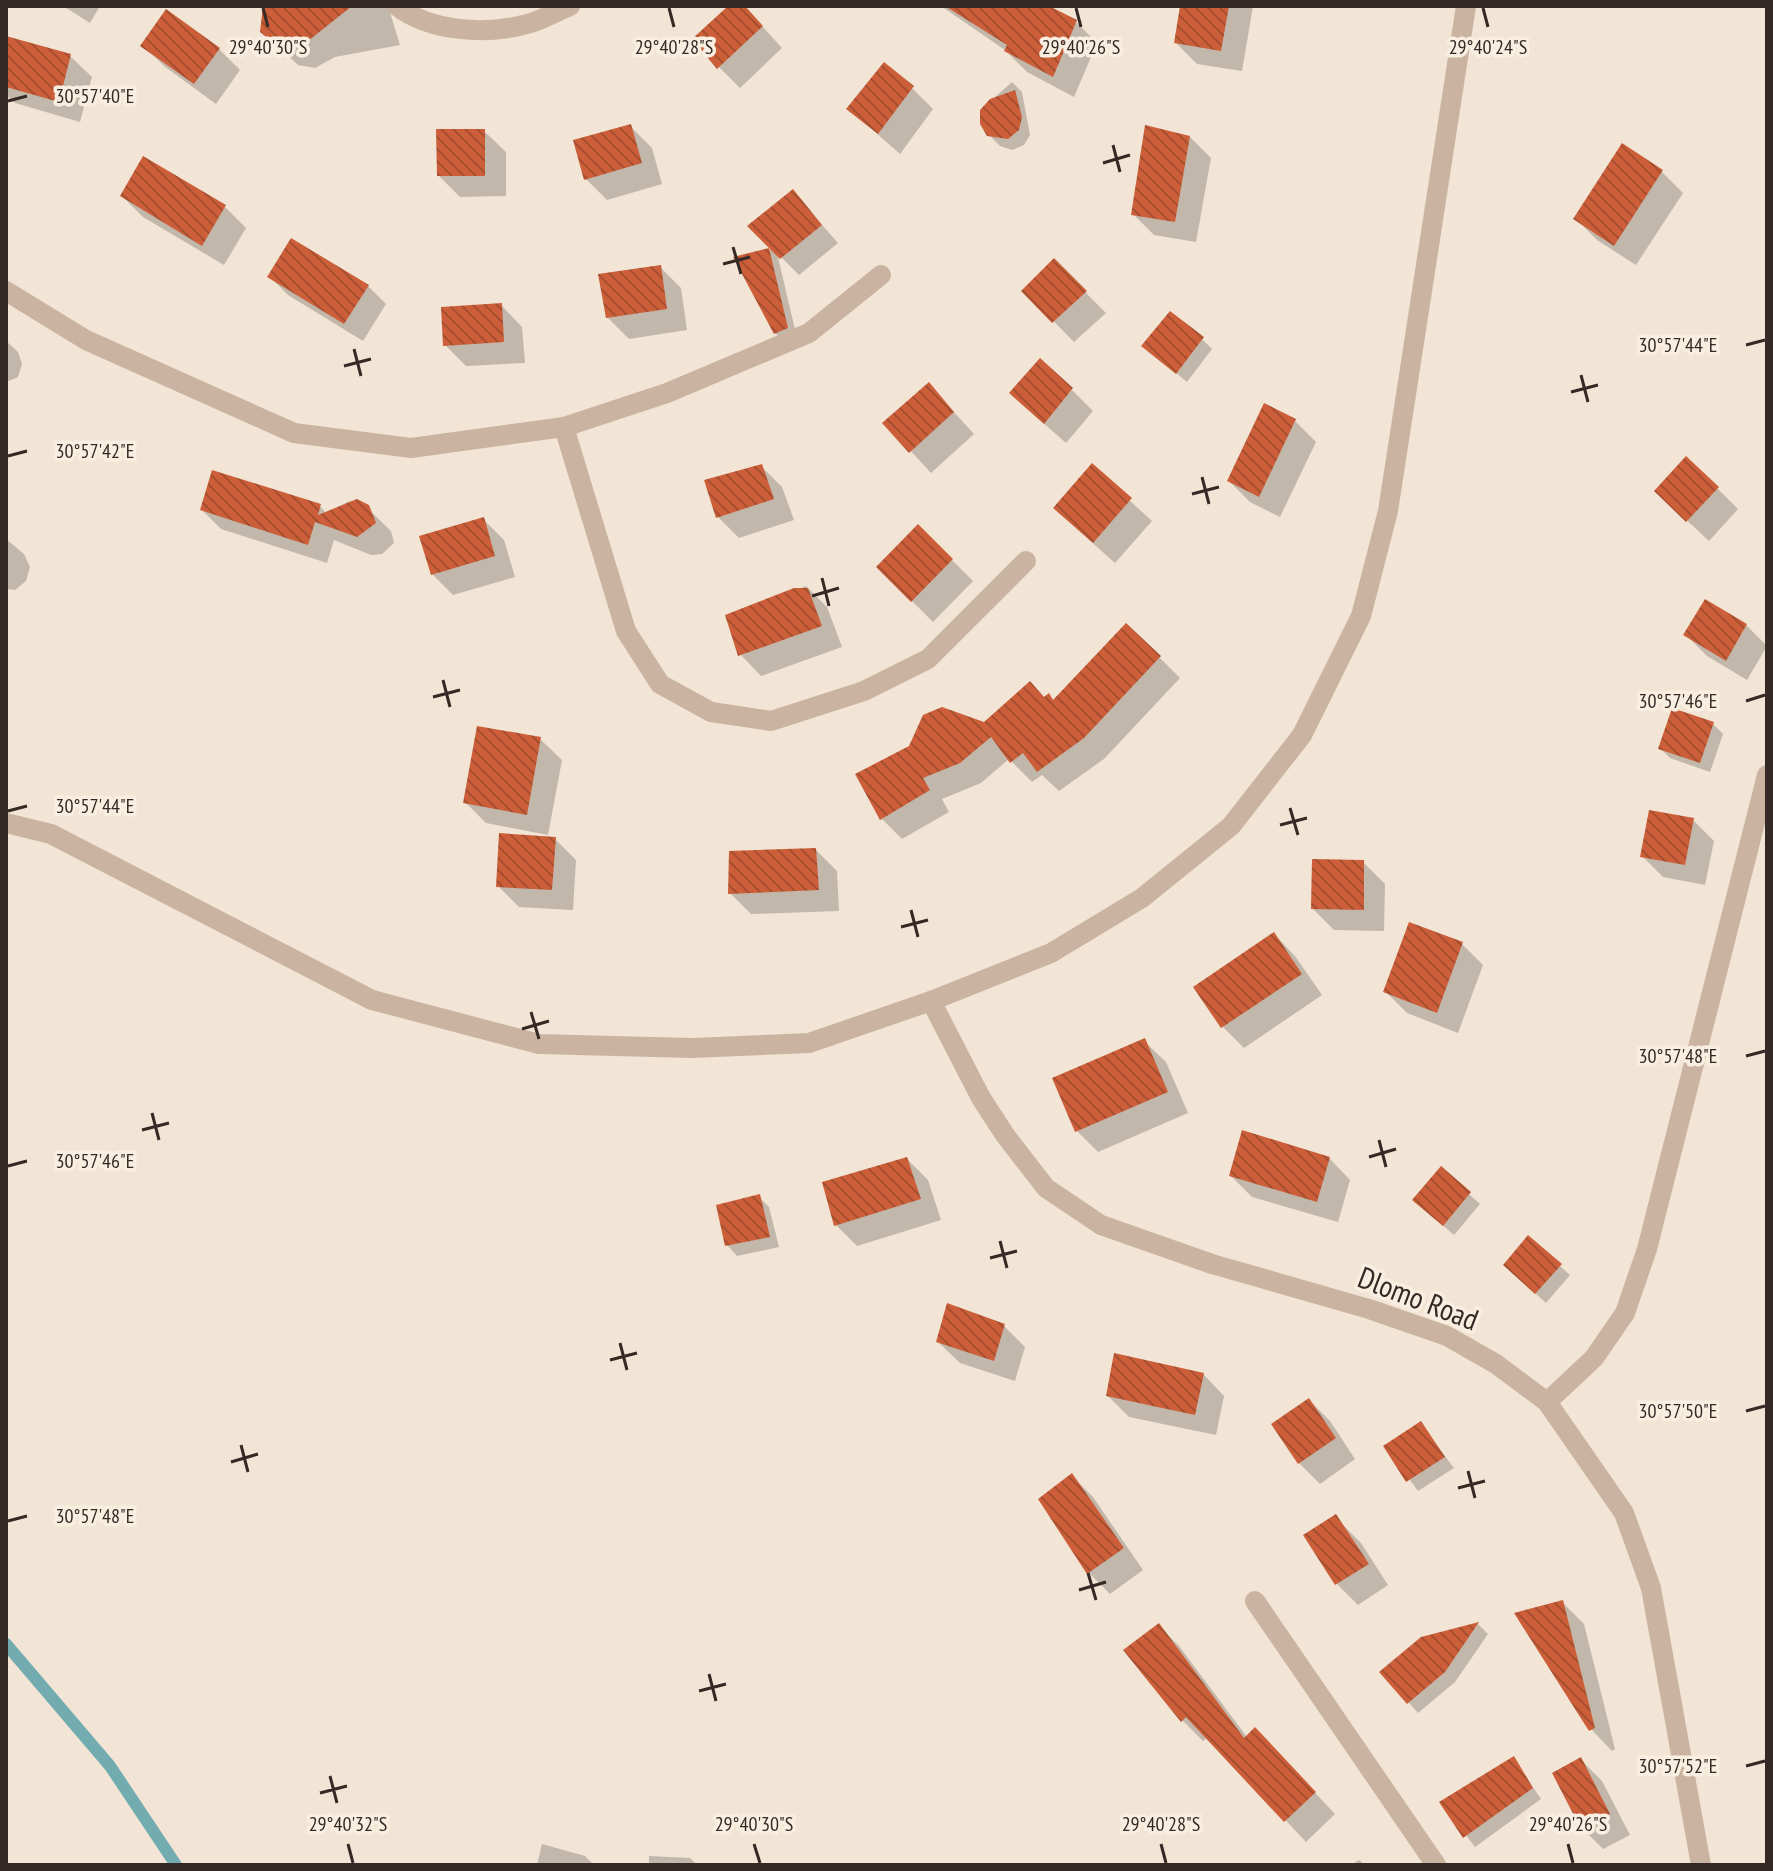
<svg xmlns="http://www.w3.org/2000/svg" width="1773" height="1871" viewBox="0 0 1773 1871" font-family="'PT Sans Narrow',sans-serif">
<defs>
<pattern id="building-back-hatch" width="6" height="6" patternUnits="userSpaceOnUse" patternTransform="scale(2)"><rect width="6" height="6" fill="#cc5f39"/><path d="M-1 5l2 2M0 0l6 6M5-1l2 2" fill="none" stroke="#a64e30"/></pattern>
</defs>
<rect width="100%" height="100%" fill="#f2e5d5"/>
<g fill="#0003">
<polygon points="63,6 100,6 90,23"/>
<polygon points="267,6 388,6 400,45 335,57 315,68 298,65 262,32"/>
<polygon points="731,6 744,6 782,48 740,88 719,67"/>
<polygon points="941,6 1045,6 1076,22 1097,43 1074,97 1027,72 1005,50"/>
<polygon points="1182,6 1253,6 1242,71 1197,64 1176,43"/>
<polygon points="167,12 219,49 240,70 216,104 164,66 143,45"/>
<polygon points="6,38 70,56 92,77 80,122 15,103 6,95"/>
<polygon points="1012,82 1022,92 1030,135 1024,145 1012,150 1000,146 989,135 986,105"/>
<polygon points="912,88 933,109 900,154 849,109"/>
<polygon points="631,127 652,148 662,184 607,200 586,179"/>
<polygon points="484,131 506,152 506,196 460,197 439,176"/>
<polygon points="1190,137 1211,158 1196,242 1154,235 1133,214"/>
<polygon points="1662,172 1683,193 1636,265 1597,240 1576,219"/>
<polygon points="793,192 838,243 799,275 777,253 797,338 786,343 775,333 736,258 773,249"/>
<polygon points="122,196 225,207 246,228 224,265 143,217"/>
<polygon points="1054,261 1106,313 1074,342 1024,291"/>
<polygon points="660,267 681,288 687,330 629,339 607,317"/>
<polygon points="270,277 368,286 386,304 363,341 288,295"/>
<polygon points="501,305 522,327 525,363 466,366 445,345"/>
<polygon points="1202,339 1212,349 1187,382 1144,346"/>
<polygon points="6,341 18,352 22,364 18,377 6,382"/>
<polygon points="929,385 974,434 931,473 885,423"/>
<polygon points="1072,390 1093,411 1066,443 1033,414"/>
<polygon points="1265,406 1295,421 1316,442 1280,517 1250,502 1229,481"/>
<polygon points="761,466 782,487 794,520 739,538 718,517"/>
<polygon points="1092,466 1152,521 1115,563 1077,529"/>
<polygon points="1717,488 1738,509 1709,541 1678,512"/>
<polygon points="350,501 362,503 391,531 394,543 382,554 371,555 334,540 327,563 221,529 202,510 320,506 326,513"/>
<polygon points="483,519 504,540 515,577 453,595 432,574"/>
<polygon points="918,526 973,581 933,622 878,567"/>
<polygon points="6,539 24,554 30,567 26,581 15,590 6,589"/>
<polygon points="806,586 827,607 842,647 761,676 740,654 727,616"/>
<polygon points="1746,625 1767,646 1747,680 1707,656 1686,635"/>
<polygon points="1159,657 1180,678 1104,759 1059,791 1042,775 1032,782 1009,759 981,783 942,799 949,812 902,839 881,818 910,748 933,711 951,710 984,724 1054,702"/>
<polygon points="1713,724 1723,734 1710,772 1670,758 1660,748"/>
<polygon points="540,739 562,760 548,835 486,823 465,802"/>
<polygon points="1693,820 1714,841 1705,885 1663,877 1642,856"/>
<polygon points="555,839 576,860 573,910 519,907 498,886"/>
<polygon points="816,850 837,871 839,911 751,914 730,893"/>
<polygon points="1363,862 1385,884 1384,931 1334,930 1313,909"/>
<polygon points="1274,934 1295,956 1322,995 1244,1048 1223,1027"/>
<polygon points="1462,944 1483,965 1458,1033 1407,1013 1386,992"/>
<polygon points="1144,1041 1166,1062 1188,1113 1098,1152 1077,1131 1055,1079"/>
<polygon points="1329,1158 1350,1180 1338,1222 1252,1197 1231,1176"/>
<polygon points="907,1159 928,1180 941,1220 857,1246 836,1225"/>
<polygon points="1441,1169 1480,1204 1454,1235 1425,1210"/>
<polygon points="759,1197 769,1207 779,1247 737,1256 727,1245"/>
<polygon points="1560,1266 1570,1275 1546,1303 1515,1275"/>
<polygon points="1004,1326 1025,1347 1015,1381 960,1363 938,1342"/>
<polygon points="1203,1374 1224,1396 1216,1435 1129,1417 1108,1396"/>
<polygon points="1309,1400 1330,1421 1355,1459 1320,1484 1299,1463"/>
<polygon points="1420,1423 1454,1468 1418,1491 1385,1446"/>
<polygon points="1072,1476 1093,1497 1143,1570 1110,1594 1089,1573"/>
<polygon points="1340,1522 1361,1543 1388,1585 1358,1605 1337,1584"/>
<polygon points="1563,1603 1584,1624 1615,1749 1612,1751 1591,1729"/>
<polygon points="1478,1624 1488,1634 1455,1682 1418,1713 1382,1672 1422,1638"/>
<polygon points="1158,1625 1179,1646 1247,1737 1276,1751 1335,1814 1306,1842 1208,1737 1203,1741 1182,1720"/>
<polygon points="1514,1759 1541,1799 1475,1847 1441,1803"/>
<polygon points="1581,1760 1602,1781 1630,1835 1603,1849 1582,1828"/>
<polygon points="542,1844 585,1856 594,1865 537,1865"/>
<polygon points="649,1856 690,1858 697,1865 649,1865"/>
<polygon points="1359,1860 1365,1865 1351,1865"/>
</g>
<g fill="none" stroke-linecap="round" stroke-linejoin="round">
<polyline stroke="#73acb0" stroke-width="12" points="6,1644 110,1766 176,1865"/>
</g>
<g fill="url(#building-back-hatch)">
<polygon points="263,6 352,6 303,45 293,48 275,44 260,32"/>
<polygon points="728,6 745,6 763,26 717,69 692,39"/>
<polygon points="945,6 1049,6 1077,20 1053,77 1004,51 1007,45"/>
<polygon points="1180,6 1229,6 1221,51 1174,43"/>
<polygon points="166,9 220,48 194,84 140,46"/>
<polygon points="6,36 71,54 59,102 6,87"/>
<polygon points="884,62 914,86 878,134 846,109"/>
<polygon points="1015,90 1022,117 1019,130 1008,139 987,136 980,124 980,110 990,99"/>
<polygon points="631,124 642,163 584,180 573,140"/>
<polygon points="1145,125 1190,136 1175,222 1131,215"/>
<polygon points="436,129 485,129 485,176 437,176"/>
<polygon points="1622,143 1663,170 1614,246 1573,219"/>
<polygon points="143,156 226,205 202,246 120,196"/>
<polygon points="793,189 822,225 780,259 747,226"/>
<polygon points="291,238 369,285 344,324 267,277"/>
<polygon points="769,248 788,328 774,334 733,257"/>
<polygon points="1054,258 1087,291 1052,323 1021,291"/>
<polygon points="661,265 667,309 606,318 598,274"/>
<polygon points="502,303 504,342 443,346 441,307"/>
<polygon points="1170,311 1204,337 1176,374 1141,346"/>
<polygon points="1040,358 1073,388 1044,424 1009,393"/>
<polygon points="929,382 954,412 909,453 882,423"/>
<polygon points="1264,403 1296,419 1259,497 1227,481"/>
<polygon points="1686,456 1719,487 1686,522 1654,491"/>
<polygon points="1092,463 1132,498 1093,543 1053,508"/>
<polygon points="762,464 774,499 716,518 704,480"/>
<polygon points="212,470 321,504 318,515 357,499 369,505 376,523 357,537 315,522 308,545 200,510"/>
<polygon points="484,517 495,556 431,575 419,536"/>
<polygon points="918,524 953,559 911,602 876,567"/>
<polygon points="794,588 808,588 822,626 738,656 725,615"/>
<polygon points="1705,599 1747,624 1726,661 1683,635"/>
<polygon points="1126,623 1161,656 1084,738 1037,772 1023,753 1010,763 991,737 960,763 923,778 930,790 880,820 855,774 909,746 923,715 942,707 984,722 1030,681 1044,697 1049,693 1053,700"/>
<polygon points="1672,708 1714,722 1700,763 1658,749"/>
<polygon points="477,726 541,737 527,815 463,803"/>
<polygon points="1649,810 1694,818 1685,865 1640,857"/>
<polygon points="499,833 556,837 552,890 496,887"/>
<polygon points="816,848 819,890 728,894 729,851"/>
<polygon points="1312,859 1364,860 1364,910 1311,909"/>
<polygon points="1409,922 1463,942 1437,1013 1383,992"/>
<polygon points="1274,932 1302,974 1221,1028 1193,987"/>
<polygon points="1145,1038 1168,1092 1075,1132 1052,1078"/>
<polygon points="1242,1130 1330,1157 1317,1202 1229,1176"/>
<polygon points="907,1157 921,1199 834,1226 822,1182"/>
<polygon points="1441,1166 1471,1192 1443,1226 1412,1200"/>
<polygon points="760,1194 770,1237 725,1246 716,1205"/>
<polygon points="1528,1235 1562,1264 1535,1294 1503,1265"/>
<polygon points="947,1303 1005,1324 994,1361 936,1342"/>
<polygon points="1114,1353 1204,1373 1195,1415 1106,1396"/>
<polygon points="1309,1398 1336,1438 1298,1464 1271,1424"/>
<polygon points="1421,1421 1445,1457 1406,1482 1383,1446"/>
<polygon points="1072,1473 1124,1548 1087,1574 1038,1499"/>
<polygon points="1336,1514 1369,1564 1335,1585 1303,1535"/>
<polygon points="1563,1600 1595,1728 1589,1731 1514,1613"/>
<polygon points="1479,1622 1445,1672 1407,1704 1379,1672 1421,1637"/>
<polygon points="1159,1623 1244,1738 1255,1727 1316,1792 1284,1822 1186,1717 1181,1722 1123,1650"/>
<polygon points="1514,1756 1533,1788 1463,1838 1439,1802"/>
<polygon points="1581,1757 1610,1814 1581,1829 1552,1773"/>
</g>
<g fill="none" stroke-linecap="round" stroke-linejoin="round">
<g stroke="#cab4a1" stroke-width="20">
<path d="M397,6c32,25 87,29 126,19 16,-3 32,-13 47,-19"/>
<polyline points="6,291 86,340 294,433 411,448 564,427 667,393 809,333 881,275"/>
<polyline points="564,427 626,631 660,684 711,712 771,721 864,691 928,659 1026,561"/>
<polyline points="6,823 51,834 372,1000 539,1044 692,1048 809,1043 931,1001 1051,953 1142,898 1231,826 1302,735 1361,616 1388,511 1466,6"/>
<polyline points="931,1001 981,1098 1005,1135 1046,1188 1101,1225 1212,1264 1369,1309 1447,1336 1496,1364 1547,1402 1624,1513 1651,1588 1701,1865"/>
<polyline points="1547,1402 1594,1358 1625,1313 1647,1249 1767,775"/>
<polyline points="1255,1601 1436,1865"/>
</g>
</g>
<path fill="none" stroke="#342924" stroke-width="3" d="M263,8l5,19M669,8l5,19M1076,8l5,19M1483,8l5,19M8,101l19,-5M1113,145l7,27M1103,163l27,-8M733,247l8,27M723,264l27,-7M1746,345l19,-5M354,349l7,27M344,366l27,-7M1581,375l7,27M1571,392l27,-7M8,456l19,-5M1202,477l7,27M1192,494l27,-7M822,578l7,28M812,596l27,-8M443,680l7,27M433,697l27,-7M1746,701l19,-6M1290,808l8,27M8,811l19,-5M1280,825l27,-7M911,910l7,27M901,927l27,-7M531,1012l8,27M522,1029l27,-8M1746,1056l19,-5M152,1113l7,27M142,1130l27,-7M1379,1140l7,27M1369,1157l27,-8M8,1166l19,-5M1000,1241l7,27M990,1258l27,-7M620,1343l7,27M610,1360l27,-7M1746,1411l19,-5M241,1445l7,27M231,1462l27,-8M1468,1471l7,27M1458,1488l27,-7M8,1521l19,-5M1088,1573l8,27M1079,1590l27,-8M709,1674l7,27M699,1691l27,-7M1746,1766l19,-5M330,1776l7,27M320,1793l27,-7M348,1844l5,19M754,1844l6,19M1161,1844l5,19M1568,1844l5,19"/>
<g text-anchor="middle" stroke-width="7" stroke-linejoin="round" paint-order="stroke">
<g font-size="30" fill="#342924" stroke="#f9efe1">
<text transform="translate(1418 1299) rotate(21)" y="10">Dlomo Road</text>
</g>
</g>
<g font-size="20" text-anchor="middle" fill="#342924" stroke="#f9efe1" stroke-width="7" stroke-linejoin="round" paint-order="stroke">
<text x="268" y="54">29°40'30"S</text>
<text x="674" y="54">29°40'28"S</text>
<text x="1081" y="54">29°40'26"S</text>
<text x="1488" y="54">29°40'24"S</text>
<text x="95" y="103">30°57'40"E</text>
<text x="1678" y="352">30°57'44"E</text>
<text x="95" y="458">30°57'42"E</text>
<text x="1678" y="708">30°57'46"E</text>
<text x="95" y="813">30°57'44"E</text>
<text x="1678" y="1063">30°57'48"E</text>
<text x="95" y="1168">30°57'46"E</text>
<text x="1678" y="1418">30°57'50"E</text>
<text x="95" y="1523">30°57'48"E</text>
<text x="1678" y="1773">30°57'52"E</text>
<text x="348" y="1831">29°40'32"S</text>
<text x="754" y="1831">29°40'30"S</text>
<text x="1161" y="1831">29°40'28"S</text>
<text x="1568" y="1831">29°40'26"S</text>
</g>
<rect width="1773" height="1871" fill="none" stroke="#342924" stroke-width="16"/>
</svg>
